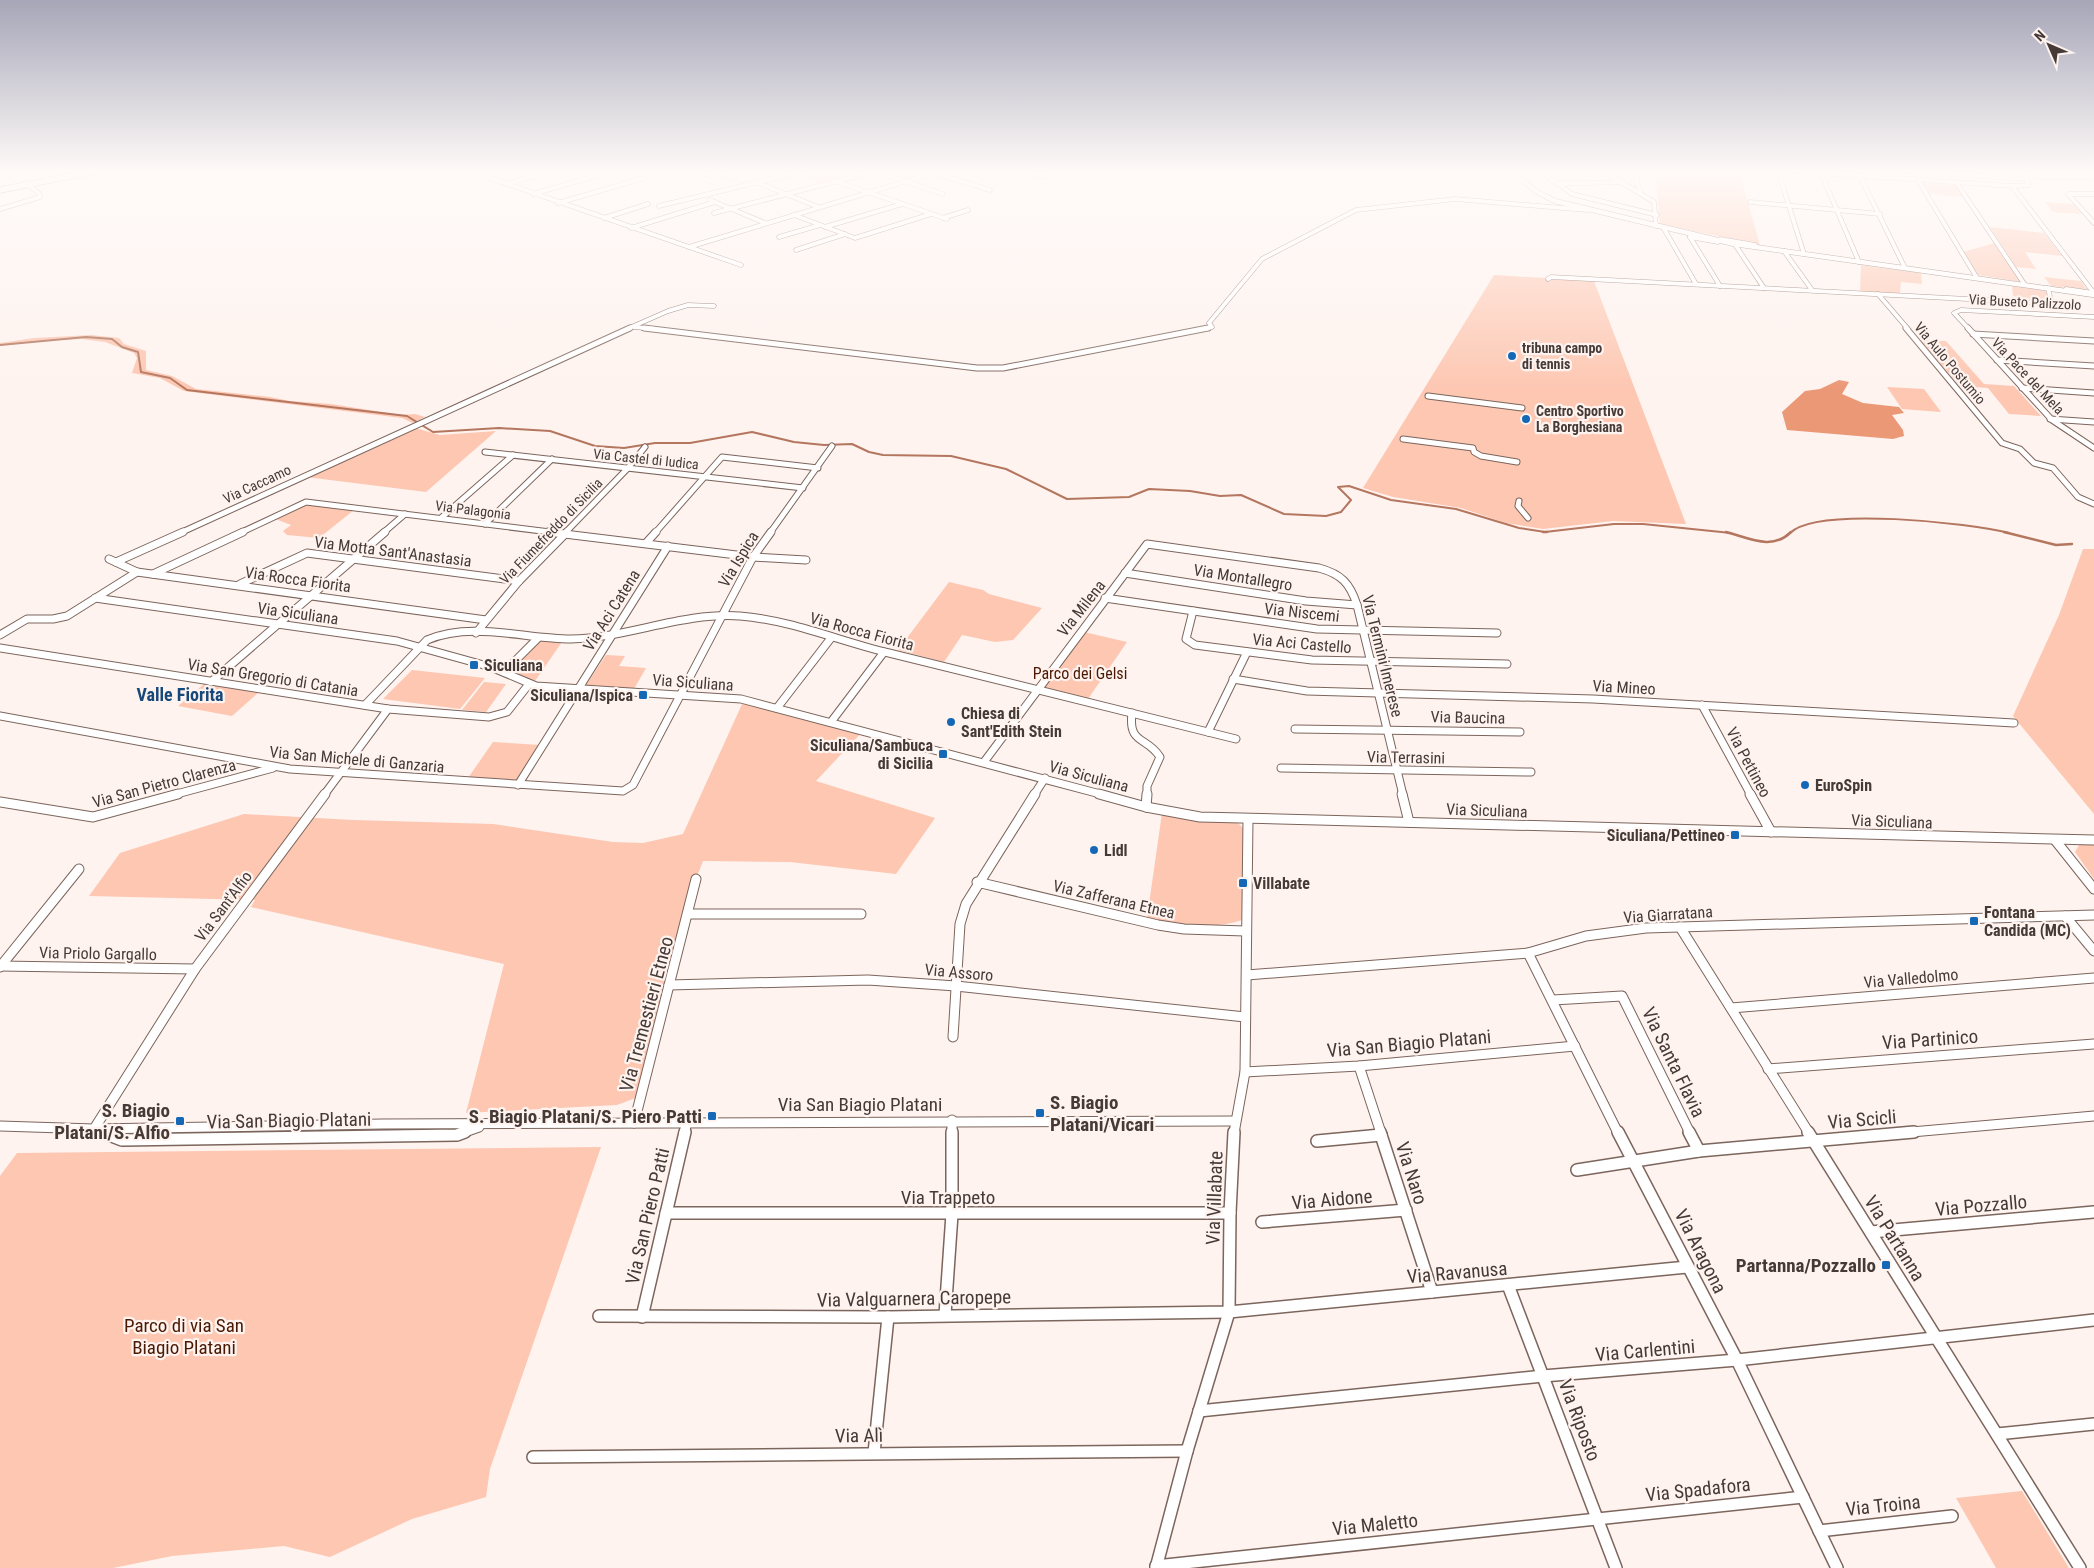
<svg xmlns="http://www.w3.org/2000/svg" width="2094" height="1568" viewBox="0 0 2094 1568" font-family="'Roboto Condensed',sans-serif">
<rect width="100%" height="100%" fill="#fef3ef"/>
<g fill="#fdc7b2">
<polygon points="806,171 828,171 853,177 824,184 797,173"/>
<polygon points="1655,171 1739,171 1760,245 1660,224"/>
<polygon points="1920,180 1954,183 1964,197 1930,194"/>
<polygon points="2045,202 2073,204 2082,214 2053,212"/>
<polygon points="1990,227 2044,233 2062,256 2025,252 2036,269 2016,267"/>
<polygon points="1995,243 2021,282 1978,275 1963,252"/>
<polygon points="1861,265 1921,273 1922,284 1901,282 1900,293 1860,292"/>
<polygon points="1494,275 1594,281 1686,524 1613,521 1543,529 1506,523 1461,508 1393,497 1363,488"/>
<polygon points="2044,277 2081,281 2088,291 2051,286"/>
<polygon points="2012,286 2046,291 2048,301 2013,296"/>
<polygon points="91,335 119,338 124,344 146,351 146,370 172,376 196,389 270,397 290,401 331,404 401,415 415,414 425,417 413,423 402,418 184,391 160,378 132,373 137,358 134,353 105,342 81,339 41,341 0,346 0,343 34,338"/>
<polygon points="1920,340 1946,341 1984,384 2014,386 2041,416 2009,414 1988,388 1960,386"/>
<polygon points="1887,387 1924,389 1941,412 1902,409"/>
<polygon points="415,428 440,435 496,431 426,492 306,477"/>
<polygon points="310,504 354,510 319,538 287,535 283,531 291,525 273,518 298,507"/>
<polygon points="2083,549 2094,549 2094,814 2013,716 2059,615"/>
<polygon points="949,582 983,590 989,594 1042,608 1013,640 995,642 962,635 944,662 898,650"/>
<polygon points="1084,632 1127,642 1088,699 1043,687"/>
<polygon points="538,638 564,639 535,681 507,670"/>
<polygon points="606,655 625,656 619,666 646,668 634,689 586,685"/>
<polygon points="412,670 485,678 460,709 383,699"/>
<polygon points="484,682 506,684 486,712 462,710"/>
<polygon points="204,684 259,692 232,716 178,706"/>
<polygon points="743,702 864,730 816,781 935,818 896,874 790,862 703,861 696,879 641,1096 617,1105 466,1113 504,964 251,907 255,900 89,896 120,853 244,814 353,820 493,824 613,842 643,843 683,834"/>
<polygon points="493,742 540,745 517,782 468,778"/>
<path d="M1162,813l76,10 8,8 -4,89c-31,11 -63,3 -95,-2z"/>
<polygon points="2094,844 2094,879 2075,852 2079,845"/>
<polygon points="601,1147 490,1469 486,1497 412,1519 330,1557 284,1546 172,1556 113,1568 0,1568 0,1176 17,1153"/>
<polygon points="2022,1491 2069,1568 1996,1568 1956,1498"/>
</g>
<polygon fill="#eb9877" points="1839,380 1849,382 1842,394 1863,403 1899,407 1904,413 1892,415 1903,430 1904,436 1893,439 1787,430 1782,412 1805,391 1820,389"/>
<g fill="none" stroke-linecap="round" stroke-linejoin="round">
<g stroke="#b4765f" stroke-width="2">
<polyline points="0,345 86,337 112,339 122,347 138,352 141,372 170,378 187,390 407,416 433,432 499,428 550,431 595,446 624,448 655,443 690,443 752,432 794,442 824,445 852,444 869,452 883,455 951,456 1006,469 1067,499 1129,497 1149,489 1190,491 1220,496 1241,495 1284,514 1326,516 1341,512 1351,500 1338,487 1349,486 1391,500 1456,509 1519,528 1545,532 1614,524 1643,524 1731,533"/>
<path d="M1790,533c27,-27 181,-10 219,0"/>
</g>
<g stroke="#b4765f" stroke-width="2.5">
<polyline points="1543,532 1547,532"/>
<path d="M1726,532c23,6 46,19 65,0"/>
<polyline points="2004,532 2056,545 2072,544"/>
</g>
<g stroke="#7c655c" stroke-width="5">
<g id="minor-far4">
<polyline points="470,171 741,265"/>
<polyline points="682,171 713,182"/>
<polyline points="711,171 733,178"/>
<polyline points="769,171 784,175"/>
<polyline points="875,171 943,194"/>
<polyline points="1017,171 1051,177"/>
<polyline points="1540,171 1572,194 1657,215"/>
<polyline points="1603,171 1654,202 1656,226"/>
<polyline points="1636,171 1637,183 1641,192"/>
<polyline points="1778,171 1804,254"/>
<polyline points="1792,171 2012,186 2029,185 2021,171"/>
<polyline points="1905,171 2028,179"/>
<polyline points="934,173 990,190"/>
<polyline points="1821,173 1859,262"/>
<polyline points="480,175 494,171"/>
<polyline points="1860,176 1905,268"/>
<polyline points="2025,176 2094,177"/>
<polyline points="1918,180 1977,278"/>
<polyline points="756,182 818,207"/>
<polyline points="838,182 947,219"/>
<polyline points="1956,182 2025,285"/>
<polyline points="506,184 550,171"/>
<polyline points="1557,184 1622,182"/>
<polyline points="2012,186 2094,293"/>
<polyline points="533,194 613,171"/>
<polyline points="2094,194 2068,194 2094,223"/>
<polyline points="710,200 765,223"/>
<polyline points="1750,202 1880,214"/>
<polyline points="558,203 644,178"/>
<polyline points="659,206 804,171"/>
<polyline points="0,209 40,197 39,193 28,185"/>
<polyline points="714,213 876,171"/>
<polyline points="794,215 855,238 931,214"/>
<polyline points="604,218 648,204"/>
<polyline points="943,218 968,210"/>
<polyline points="825,227 902,204"/>
<polyline points="1663,227 1696,284"/>
<polyline points="631,228 715,202"/>
<polyline points="779,237 820,225"/>
<polyline points="1690,237 1718,242"/>
<polyline points="1690,237 1720,286"/>
<polyline points="1720,239 1755,245"/>
<polyline points="1736,246 1764,288"/>
<polyline points="689,247 940,171"/>
<polyline points="796,250 845,234"/>
<polyline points="1784,251 1812,290"/>
<polyline points="1548,279 1551,277 2045,303 2051,301 2048,288"/>
<polyline points="2066,289 2094,293"/>
<polyline points="1878,294 1908,329"/>
<polyline points="634,327 655,329"/>
<polyline points="627,329 668,311 688,305 714,306"/>
<polyline points="1204,329 1212,327 1209,323 1262,259 1356,210 1455,199 1587,210"/>
<polyline points="1969,329 1954,313 1961,310 2094,317"/>
</g>
</g>
<g stroke="#7c655c" stroke-width="7">
<g id="minor-far3">
<polyline points="644,328 977,368 1003,368 1208,328"/>
<polyline points="1906,328 2002,443 2020,449 2034,463 2053,468 2078,497 2094,504"/>
<polyline points="1968,328 2052,420 2094,448"/>
<polyline points="1973,334 2094,341"/>
<polyline points="1997,360 2094,366"/>
<polyline points="2022,388 2094,393"/>
<polyline points="1428,396 1522,408"/>
<polyline points="2050,419 2094,422"/>
<polyline points="1403,439 1473,448 1474,452 1481,456 1517,462"/>
<polyline points="485,452 803,488"/>
<polyline points="1519,501 1518,506 1528,518"/>
<polyline points="441,518 513,455"/>
<polyline points="485,524 552,459"/>
<polyline points="180,533 630,328"/>
<polyline points="240,533 306,502 558,533"/>
<polyline points="383,533 405,514"/>
<polyline points="565,533 628,468 645,447"/>
<polyline points="655,533 722,457 818,468"/>
<polyline points="770,533 832,446"/>
</g>
</g>
<g stroke="#7c655c" stroke-width="9">
<g id="minor-far2">
<polyline points="548,532 753,557 806,560"/>
<polyline points="646,543 656,532"/>
<polyline points="109,559 137,572 486,620"/>
<polyline points="116,562 183,532"/>
<polyline points="1125,573 1306,601 1357,605"/>
<polyline points="153,574 243,532"/>
<polyline points="240,584 307,553 519,581"/>
<polyline points="95,598 397,641 491,667 536,686 741,699 1104,795"/>
<polyline points="1105,598 1317,629 1497,633"/>
<polyline points="1193,611 1186,639 1195,645 1312,660 1507,664"/>
<polyline points="476,633 519,581 567,532"/>
<polyline points="0,635 27,619 53,619 67,616 137,572"/>
<polyline points="0,648 388,709 489,717 507,712 529,684"/>
<polyline points="504,672 538,638"/>
<polyline points="1233,679 1307,691 1593,699 2014,723"/>
<polyline points="211,682 385,532"/>
<path d="M365,705l62,-65c45,-19 98,-1 144,-1 57,-1 111,-27 169,-23 51,4 99,25 149,37 115,29 231,57 347,86"/>
<polyline points="1702,705 1751,795"/>
<polyline points="777,708 831,638"/>
<path d="M1132,713c-4,32 15,23 28,44l-13,29v9"/>
<polyline points="0,716 290,769 623,791 633,785 753,557 771,532"/>
<polyline points="831,722 884,652"/>
<polyline points="1295,729 1520,732"/>
<polyline points="1208,732 1247,652"/>
<path d="M984,762l163,-218 172,24c22,6 31,15 38,37l46,190"/>
<polyline points="1281,768 1531,772"/>
<polyline points="518,785 668,546"/>
<polyline points="173,795 273,768"/>
<polyline points="324,795 388,709"/>
<polyline points="1034,795 1045,778"/>
</g>
</g>
<g stroke="#7c655c" stroke-width="11">
<g id="minor-far1">
<polyline points="1099,794 1146,807 1200,817 2094,840"/>
<polyline points="1402,794 1409,822"/>
<polyline points="1750,794 1771,832"/>
<polyline points="0,802 93,817 178,794"/>
<polyline points="1146,807 1147,794"/>
<polyline points="2055,840 2094,889"/>
<polyline points="977,882 1158,925 1184,929 1245,931"/>
<polyline points="689,914 861,914"/>
<polyline points="2065,916 2094,951"/>
<polyline points="1680,927 1809,1133"/>
<polyline points="1528,953 1618,1133"/>
<polyline points="0,966 195,969"/>
<polyline points="0,967 79,869"/>
<polyline points="1247,975 1528,953 1586,936 1646,928 2094,915"/>
<polyline points="669,985 868,980 956,986 1245,1017"/>
<polyline points="1553,1000 1622,996 1690,1133"/>
<polyline points="1731,1008 2094,978"/>
<polyline points="953,1037 960,924 966,904 1035,794"/>
<polyline points="1359,1066 1381,1133"/>
<polyline points="1768,1069 2094,1044"/>
<polyline points="1245,1072 1359,1066 1575,1046"/>
<polyline points="952,1120 952,1133"/>
<polyline points="634,1123 696,879"/>
<polyline points="0,1126 94,1129 383,1124 1235,1121"/>
<polyline points="94,1129 195,969 325,794"/>
<polyline points="96,1130 104,1133"/>
<polyline points="462,1133 479,1127"/>
<polyline points="684,1133 687,1122"/>
<polyline points="1234,1133 1245,1072 1248,819"/>
<polyline points="1900,1133 2094,1116"/>
</g>
</g>
<g stroke="#7c655c" stroke-width="14">
<g id="minor">
<polyline points="101,1132 122,1140 457,1135 465,1132"/>
<polyline points="1380,1132 1432,1292"/>
<polyline points="1618,1132 1737,1360 1837,1568"/>
<polyline points="1689,1132 1699,1151"/>
<polyline points="1808,1132 2080,1568"/>
<polyline points="1317,1141 1381,1135"/>
<polyline points="1577,1170 1699,1151 1914,1132"/>
<polyline points="666,1213 1230,1213"/>
<polyline points="1262,1222 1406,1210"/>
<polyline points="1871,1232 2094,1212"/>
<polyline points="1508,1285 1616,1568"/>
<polyline points="945,1315 952,1214 952,1132"/>
<polyline points="599,1316 888,1317 1229,1312 1687,1267"/>
<polyline points="642,1317 685,1132"/>
<polyline points="1199,1411 1543,1376 1737,1360 2094,1320"/>
<polyline points="1997,1434 2094,1424"/>
<polyline points="874,1453 888,1317"/>
<polyline points="533,1457 1187,1451"/>
<polyline points="1819,1531 1952,1516"/>
<polyline points="1156,1566 1803,1497"/>
<polyline points="1156,1568 1187,1451 1229,1312 1230,1213 1234,1132"/>
</g>
</g>
<g stroke="#7c655c" stroke-width="5.5">
<polyline id="tertiary" points="1512,171 1537,192 1555,201 1734,244 2094,295"/>
</g>
<g stroke="#7c655c" stroke-width="7">
<polyline id="secondary" points="0,190 95,171"/>
</g>
<use href="#minor-far4" stroke="#fff" stroke-width="4"/>
<use href="#minor-far3" stroke="#fff" stroke-width="5"/>
<use href="#minor-far2" stroke="#fff" stroke-width="7"/>
<use href="#minor-far1" stroke="#fff" stroke-width="9"/>
<use href="#minor" stroke="#fff" stroke-width="11"/>
<use href="#tertiary" stroke="#fff" stroke-width="4.5"/>
<use href="#secondary" stroke="#fff" stroke-width="5.5"/>
</g>
<linearGradient id="sky" x2="0" y2="1"><stop stop-color="#a6a6b8"/><stop offset="0.44" stop-color="#fffaf8"/><stop offset="1" stop-color="#fffaf8" stop-opacity="0"/></linearGradient>
<rect width="2094" height="390" fill="url(#sky)"/>
<g fill="#1568b6" stroke="#fef3ef" stroke-width="2">
<circle cx="1512" cy="356" r="5"/>
<circle cx="1526" cy="419" r="5"/>
<rect x="469" y="660" width="10" height="10" rx="2.5"/>
<rect x="638" y="690" width="10" height="10" rx="2.5"/>
<circle cx="951" cy="722" r="5"/>
<rect x="938" y="749" width="10" height="10" rx="2.5"/>
<circle cx="1805" cy="785" r="5"/>
<rect x="1730" y="830" width="10" height="10" rx="2.5"/>
<circle cx="1094" cy="850" r="5"/>
<rect x="1238" y="878" width="10" height="10" rx="2.5"/>
<rect x="1969" y="916" width="10" height="10" rx="2.5"/>
<rect x="1035" y="1108" width="10" height="10" rx="2.5"/>
<rect x="707" y="1111" width="10" height="10" rx="2.5"/>
<rect x="175" y="1116" width="10" height="10" rx="2.5"/>
<rect x="1881" y="1260" width="10" height="10" rx="2.5"/>
</g>
<g text-anchor="middle" stroke-width="4.5" stroke-linejoin="round" paint-order="stroke">
<g font-size="14" fill="#453a36" stroke="#fef3ef">
<text transform="translate(2025 302) rotate(3)" y="5">Via Buseto Palizzolo</text>
<text transform="translate(1950 363) rotate(50)" y="5">Via Aulo Postumio</text>
<text transform="translate(2028 376) rotate(47)" y="5">Via Pace del Mela</text>
<text transform="translate(646 459) rotate(6)" y="5">Via Castel di Iudica</text>
<text transform="translate(257 484) rotate(-25)" y="5">Via Caccamo</text>
<text transform="translate(473 510) rotate(7)" y="5">Via Palagonia</text>
<text transform="translate(551 531) rotate(-46)" y="5">Via Fiumefreddo di Sicilia</text>
</g>
<g font-size="14" font-weight="bold" fill="#453a36" stroke="#fef3ef" text-anchor="start">
<text x="1522" y="353">tribuna campo<tspan x="1522" dy="16">di tennis</tspan></text>
<text x="1536" y="416">Centro Sportivo<tspan x="1536" dy="16">La Borghesiana</tspan></text>
</g>
<g font-size="16" fill="#453a36" stroke="#fef3ef">
<text transform="translate(393 551) rotate(7)" y="6">Via Motta Sant'Anastasia</text>
<text transform="translate(738 559) rotate(-59)" y="6">Via Ispica</text>
<text transform="translate(1243 577) rotate(9)" y="6">Via Montallegro</text>
<text transform="translate(298 579) rotate(8)" y="6">Via Rocca Fiorita</text>
<text transform="translate(1081 608) rotate(-52)" y="6">Via Milena</text>
<text transform="translate(611 610) rotate(-58)" y="6">Via Aci Catena</text>
<text transform="translate(1302 612) rotate(6)" y="6">Via Niscemi</text>
<text transform="translate(298 613) rotate(8)" y="6">Via Siculiana</text>
<text transform="translate(862 631) rotate(15)" y="6">Via Rocca Fiorita</text>
<text transform="translate(1302 643) rotate(5)" y="6">Via Aci Castello</text>
<text transform="translate(1383 656) rotate(76)" y="6">Via Termini Imerese</text>
<text transform="translate(273 677) rotate(9)" y="6">Via San Gregorio di Catania</text>
<text transform="translate(693 682) rotate(4)" y="6">Via Siculiana</text>
<text transform="translate(1624 687) rotate(3)" y="6">Via Mineo</text>
<text transform="translate(1468 717) rotate(1)" y="6">Via Baucina</text>
<text transform="translate(1406 757) rotate(1)" y="6">Via Terrasini</text>
<text transform="translate(357 759) rotate(5)" y="6">Via San Michele di Ganzaria</text>
<text transform="translate(1749 762) rotate(62)" y="6">Via Pettineo</text>
<text transform="translate(1089 776) rotate(15)" y="6">Via Siculiana</text>
<text transform="translate(164 783) rotate(-15)" y="6">Via San Pietro Clarenza</text>
<text transform="translate(1487 810) rotate(2)" y="6">Via Siculiana</text>
<text transform="translate(1892 821) rotate(2)" y="6">Via Siculiana</text>
<text transform="translate(1114 899) rotate(13)" y="6">Via Zafferana Etnea</text>
<text transform="translate(223 906) rotate(-53)" y="6">Via Sant'Alfio</text>
<text transform="translate(1668 914) rotate(-4)" y="6">Via Giarratana</text>
<text transform="translate(98 953) rotate(1)" y="6">Via Priolo Gargallo</text>
<text transform="translate(959 972) rotate(5)" y="6">Via Assoro</text>
<text transform="translate(1911 978) rotate(-5)" y="6">Via Valledolmo</text>
</g>
<g font-size="16" font-weight="bold" fill="#453a36" stroke="#fef3ef" text-anchor="start">
<text x="484" y="671">Siculiana</text>
<text x="633" y="701" text-anchor="end">Siculiana/Ispica</text>
<text x="961" y="719">Chiesa di<tspan x="961" dy="18">Sant'Edith Stein</tspan></text>
<text x="933" y="751" text-anchor="end">Siculiana/Sambuca<tspan x="933" dy="18">di Sicilia</tspan></text>
<text x="1815" y="791">EuroSpin</text>
<text x="1725" y="841" text-anchor="end">Siculiana/Pettineo</text>
<text x="1104" y="856">Lidl</text>
<text x="1253" y="889">Villabate</text>
<text x="1984" y="918">Fontana<tspan x="1984" dy="18">Candida (MC)</tspan></text>
</g>
<g font-size="16" fill="#4b1801" stroke="#fef3ef">
<text x="1080" y="679">Parco dei Gelsi</text>
</g>
<g font-size="18" font-weight="bold" fill="#17487a" stroke="#fef3ef">
<text x="180" y="701">Valle Fiorita</text>
</g>
<g font-size="19" fill="#453a36" stroke="#fef3ef">
<text transform="translate(646 1014) rotate(-75)" y="7">Via Tremestieri Etneo</text>
<text transform="translate(1930 1039) rotate(-4)" y="7">Via Partinico</text>
<text transform="translate(1409 1043) rotate(-5)" y="7">Via San Biagio Platani</text>
<text transform="translate(1674 1062) rotate(64)" y="7">Via Santa Flavia</text>
<text x="860" y="1111">Via San Biagio Platani</text>
<text transform="translate(1862 1119) rotate(-5)" y="7">Via Scicli</text>
<text transform="translate(289 1120) rotate(-1)" y="7">Via San Biagio Platani</text>
<text transform="translate(1412 1173) rotate(72)" y="7">Via Naro</text>
<text x="948" y="1204">Via Trappeto</text>
<text transform="translate(1214 1198) rotate(-88)" y="7">Via Villabate</text>
<text transform="translate(1332 1199) rotate(-5)" y="7">Via Aidone</text>
<text transform="translate(1981 1205) rotate(-5)" y="7">Via Pozzallo</text>
<text transform="translate(647 1216) rotate(-77)" y="7">Via San Piero Patti</text>
<text transform="translate(1895 1238) rotate(58)" y="7">Via Partanna</text>
<text transform="translate(1701 1251) rotate(63)" y="7">Via Aragona</text>
<text transform="translate(1457 1272) rotate(-5)" y="7">Via Ravanusa</text>
<text transform="translate(914 1298) rotate(-1)" y="7">Via Valguarnera Caropepe</text>
<text transform="translate(1645 1350) rotate(-5)" y="7">Via Carlentini</text>
<text transform="translate(1580 1420) rotate(69)" y="7">Via Riposto</text>
<text transform="translate(859 1435) rotate(-1)" y="7">Via Alì</text>
<text transform="translate(1698 1489) rotate(-6)" y="7">Via Spadafora</text>
<text transform="translate(1883 1505) rotate(-6)" y="7">Via Troina</text>
<text transform="translate(1375 1524) rotate(-6)" y="7">Via Maletto</text>
</g>
<g font-size="19" font-weight="bold" fill="#453a36" stroke="#fef3ef" text-anchor="end">
<text x="1050" y="1109" text-anchor="start">S. Biagio<tspan x="1050" dy="22">Platani/Vicari</tspan></text>
<text x="170" y="1117">S. Biagio<tspan x="170" dy="22">Platani/S. Alfio</tspan></text>
<text x="702" y="1123">S. Biagio Platani/S. Piero Patti</text>
<text x="1876" y="1272">Partanna/Pozzallo</text>
</g>
<g font-size="19" fill="#4b1801" stroke="#fef3ef">
<text x="184" y="1332">Parco di via San<tspan x="184" dy="22">Biagio Platani</tspan></text>
</g>
</g>
<g transform="translate(2049 45) rotate(315)" stroke="#fef3ef" stroke-width="4" paint-order="stroke">
<path d="M0-4L9 19L0 12L-9 19Z" fill="#453a36"/>
<text y="-8" font-size="14" font-weight="bold" text-anchor="middle" fill="#453a36">N</text>
</g>
</svg>
